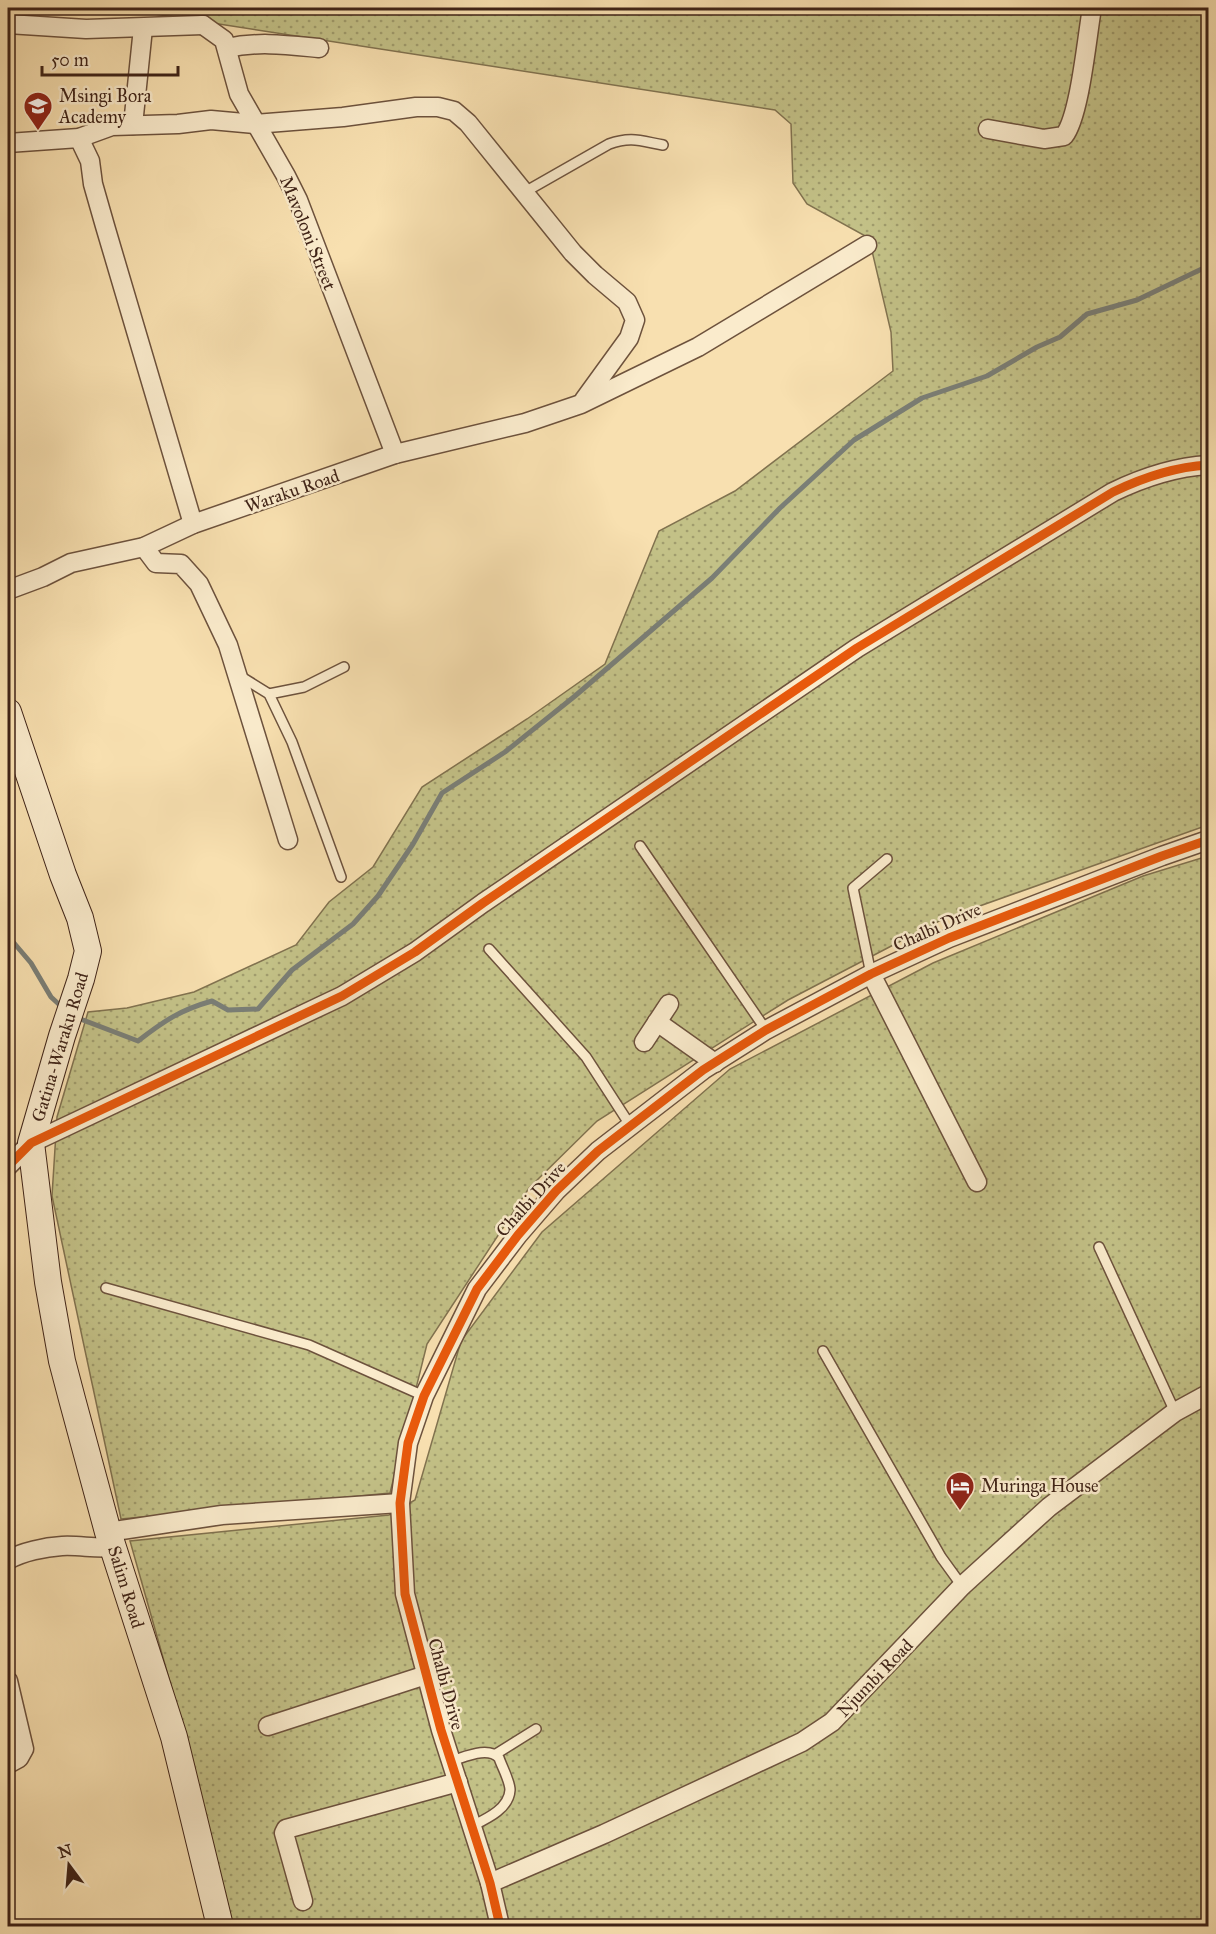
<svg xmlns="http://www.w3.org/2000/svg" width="1216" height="1934" viewBox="0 0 1216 1934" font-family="'IM FELL Great Primer',serif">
<defs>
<pattern id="garden-dots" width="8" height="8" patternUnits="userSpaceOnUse" patternTransform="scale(1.5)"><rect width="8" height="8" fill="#c3c187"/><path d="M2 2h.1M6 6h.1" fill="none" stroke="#a09c6d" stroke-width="1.8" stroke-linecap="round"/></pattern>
</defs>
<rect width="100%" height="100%" fill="#f8e0b0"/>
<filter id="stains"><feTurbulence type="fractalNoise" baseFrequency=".00333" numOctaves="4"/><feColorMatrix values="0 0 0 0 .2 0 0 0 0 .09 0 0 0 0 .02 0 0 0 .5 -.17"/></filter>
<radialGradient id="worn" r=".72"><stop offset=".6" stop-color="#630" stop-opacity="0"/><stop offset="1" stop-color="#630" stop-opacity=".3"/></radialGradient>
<g fill="url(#garden-dots)" stroke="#81724f" stroke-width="1.5">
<polygon points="8,8 1208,8 1208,825 943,919 788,1000 597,1121 529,1188 427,1344 390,1493 121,1519 52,1196 57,1117 88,1012 127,1008 194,992 296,945 329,902 373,867 422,787 527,719 605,664 659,531 735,491 893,371 891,332 869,238 807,204 793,183 791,124 775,110 148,13"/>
<polygon points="1208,856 1208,1926 231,1926 177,1707 130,1541 389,1515 415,1500 461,1341 542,1232 730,1069 933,963 1143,876"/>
</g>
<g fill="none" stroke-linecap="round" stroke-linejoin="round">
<g stroke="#7a7e76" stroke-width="5">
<polyline points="8,936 31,963 51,997 63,1008"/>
<path d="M75,1017l63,24c26,-20 42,-31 74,-40l16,9 30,-1 34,-39 61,-46 25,-28 35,-52 29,-51 63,-41 70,-56 137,-118 68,-70 74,-68 68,-42 65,-22 50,-29 23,-10 27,-23 50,-14 71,-34"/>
</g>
<g stroke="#6d523d" stroke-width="12">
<g id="lane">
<path d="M523,193l86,-49c22,-8 32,-3 54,1"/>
<polyline points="240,676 269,694 292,742 341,877"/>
<polyline points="269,694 304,687 344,667"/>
<polyline points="640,846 766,1030"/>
<polyline points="489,949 586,1057 630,1125"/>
<polyline points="871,974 853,888 887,859"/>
<polyline points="1099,1247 1175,1412"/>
<polyline points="106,1288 309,1345 424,1396"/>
<polyline points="823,1351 941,1557 962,1586"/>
<polyline points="496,1754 536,1729"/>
<path d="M451,1761c14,-4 37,-15 48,-3 3,9 11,23 11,32 -1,19 -24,29 -38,36"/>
</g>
</g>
<g stroke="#6d523d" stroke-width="21">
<g id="street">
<polyline points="8,24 86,29 203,25"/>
<polyline points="203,25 224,40 239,94 286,176 298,200 395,454"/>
<path d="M227,48c31,-7 61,-3 92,0"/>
<polyline points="133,125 143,28"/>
<path d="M988,129l56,10 20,-3c16,-20 23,-100 28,-128"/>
<polyline points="79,138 90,161 93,184 105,226 193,524"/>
<polyline points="8,143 79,138 112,126 178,124 211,120 255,124 343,117 416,107 438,107 454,111 468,123 573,253 595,275 627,302 635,320 629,338 584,400"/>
<polyline points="144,547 156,563 181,564 199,584 228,645 288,840"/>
<polyline points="8,590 43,577 71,563 144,547 193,524 395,454 525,423 581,404 698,347 867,245"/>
<polyline points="871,974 977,1182"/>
<polyline points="657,1022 715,1063"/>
<polyline points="644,1042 669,1004"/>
<path d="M8,1166l23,-23 311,-147 73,-44 68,-49 374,-255 256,-156c31,-15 61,-25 95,-27"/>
<polyline points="108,1532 222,1515 400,1503"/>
<path d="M8,1560c14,-8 37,-13 54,-14 18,-1 34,3 52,1"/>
<polyline points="8,1681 24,1749 19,1758 8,1764"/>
<polyline points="268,1726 426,1675"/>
<polyline points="490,1883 604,1834 802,1742 832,1722 962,1586 1049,1507 1175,1412 1208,1394"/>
<polyline points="303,1901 284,1833 286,1829 458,1782"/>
<polyline points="500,1926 490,1883 441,1730 405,1594 400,1503 408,1443 424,1396 477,1289 518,1235 556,1191 598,1151 703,1070 766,1030 871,974 949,938 1162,856 1208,840"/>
</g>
</g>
<g stroke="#3f2317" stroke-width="28">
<polyline id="secondary" points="8,712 63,875 80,918 88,951 81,979 62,1036 31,1143 48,1282 62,1361 72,1399 108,1532 174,1737 220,1926"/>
</g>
<use href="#lane" stroke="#faebcc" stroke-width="9"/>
<use href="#street" stroke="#faebcc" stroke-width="18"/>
<use href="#secondary" stroke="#faebcc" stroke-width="26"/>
<g stroke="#faebcc" stroke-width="13">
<g id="cycleway">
<path d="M8,1166l23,-23 311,-147 73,-44 68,-49 374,-255 256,-156c31,-15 61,-25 95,-27"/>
<polyline points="500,1926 490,1883 441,1730 405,1594 400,1503 408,1443 424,1396 477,1289 518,1235 556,1191 598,1151 703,1070 766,1030 871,974 949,938 1162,856 1208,840"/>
</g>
</g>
<use href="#cycleway" stroke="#e8590c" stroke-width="9"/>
</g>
<defs>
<g id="school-pin" transform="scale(1.5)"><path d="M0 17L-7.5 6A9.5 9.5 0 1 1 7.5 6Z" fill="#8f2418" stroke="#faebcc"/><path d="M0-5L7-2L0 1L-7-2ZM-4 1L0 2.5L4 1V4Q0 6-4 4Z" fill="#fff"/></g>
<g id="hotel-pin" transform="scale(1.5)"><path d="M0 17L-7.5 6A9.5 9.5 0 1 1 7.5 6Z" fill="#8f2418" stroke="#faebcc"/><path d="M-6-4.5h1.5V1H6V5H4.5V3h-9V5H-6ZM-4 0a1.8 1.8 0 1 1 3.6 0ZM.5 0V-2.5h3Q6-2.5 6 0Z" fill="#fff"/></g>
</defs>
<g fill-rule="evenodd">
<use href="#school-pin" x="38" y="106"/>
<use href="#hotel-pin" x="960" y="1486"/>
</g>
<g text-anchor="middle" stroke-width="5" stroke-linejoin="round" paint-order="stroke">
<g font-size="18" fill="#3f2317" stroke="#faebcc" text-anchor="start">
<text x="59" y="102">Msingi Bora<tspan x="59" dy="21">Academy</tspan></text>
<text x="981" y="1492">Muringa House</text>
</g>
<g font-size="18" fill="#3f2317" stroke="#faebcc">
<text transform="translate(308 233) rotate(68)" y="6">Mavoloni Street</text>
<text transform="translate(292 491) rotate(-19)" y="6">Waraku Road</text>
<text transform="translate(937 927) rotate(-24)" y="6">Chalbi Drive</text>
<text transform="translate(60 1047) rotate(-73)" y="6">Gatina-Waraku Road</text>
<text transform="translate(531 1199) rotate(-48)" y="6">Chalbi Drive</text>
<text transform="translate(126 1587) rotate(73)" y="6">Salim Road</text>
<text transform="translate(875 1678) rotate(-46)" y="6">Njumbi Road</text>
<text transform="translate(446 1684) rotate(75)" y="6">Chalbi Drive</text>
</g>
</g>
<rect width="1216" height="1934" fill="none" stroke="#f8e0b0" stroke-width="30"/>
<rect x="9" y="9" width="1198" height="1916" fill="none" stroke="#3f2317" stroke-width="3"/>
<rect x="15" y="15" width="1186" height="1904" fill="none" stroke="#3f2317" stroke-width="1.5"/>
<g transform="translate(69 1865) rotate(344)" stroke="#faebcc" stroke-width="4.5" paint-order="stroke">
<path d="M0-4.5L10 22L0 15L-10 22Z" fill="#3f2317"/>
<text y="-9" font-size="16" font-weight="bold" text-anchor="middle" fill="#3f2317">N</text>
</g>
<path d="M42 66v9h136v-9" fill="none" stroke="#3f2317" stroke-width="3"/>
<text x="51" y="66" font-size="18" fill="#3f2317" stroke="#faebcc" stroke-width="4.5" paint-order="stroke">50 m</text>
<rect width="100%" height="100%" filter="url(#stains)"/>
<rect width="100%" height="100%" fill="url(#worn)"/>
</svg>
